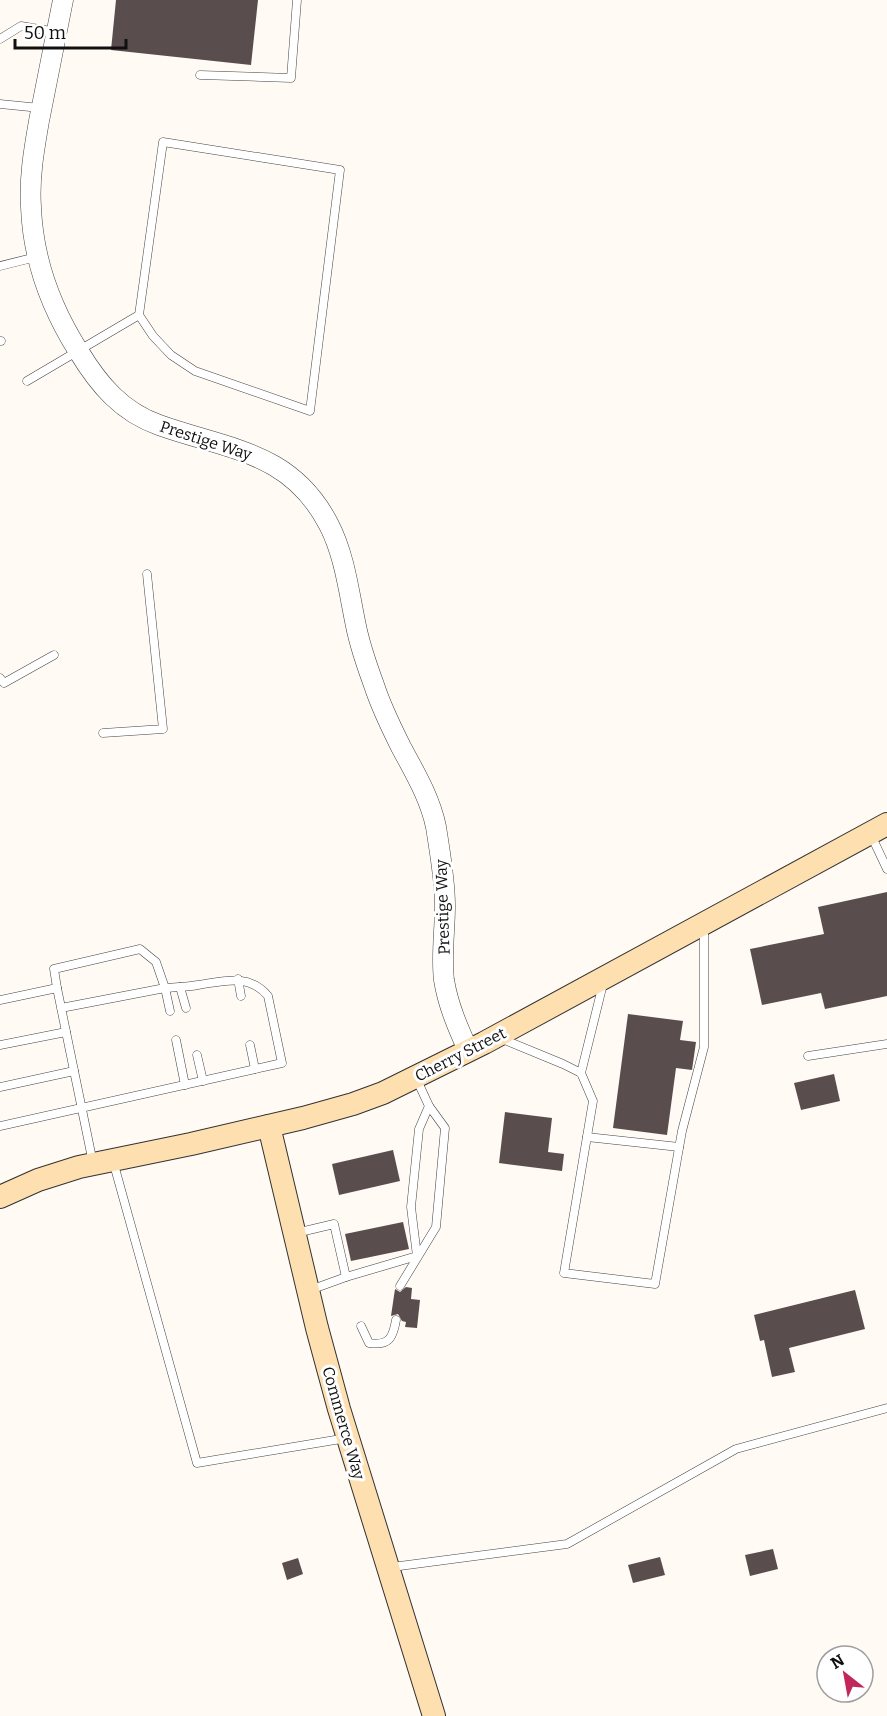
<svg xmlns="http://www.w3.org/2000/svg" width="887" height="1716" viewBox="0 0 887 1716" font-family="Bitter,serif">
<rect width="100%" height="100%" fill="#fffaf4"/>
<g fill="#594e4d">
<polygon points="116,0 258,0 251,65 111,50"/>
<polygon points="887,892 887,996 825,1009 821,993 762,1005 750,949 824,934 818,907"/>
<polygon points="628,1014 683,1021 680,1040 696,1042 692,1070 676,1068 667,1135 613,1128"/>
<polygon points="834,1074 840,1101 801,1110 794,1083"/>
<polygon points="505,1112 552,1118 548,1152 564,1154 562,1171 499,1163"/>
<polygon points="393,1150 400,1181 339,1195 332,1164"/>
<polygon points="403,1222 409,1249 351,1261 345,1234"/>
<polygon points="406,1287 412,1288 411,1299 420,1300 417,1328 405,1327 406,1322 402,1321 398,1314 391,1316 395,1289 400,1292"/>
<polygon points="855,1290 865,1329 789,1348 795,1372 772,1377 764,1340 760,1341 754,1315"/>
<polygon points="773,1549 778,1569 750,1576 745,1555"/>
<polygon points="660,1557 665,1575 633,1583 628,1565"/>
<polygon points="298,1558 303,1574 287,1580 282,1563"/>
</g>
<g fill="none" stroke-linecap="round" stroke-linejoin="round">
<g stroke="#434343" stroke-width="9">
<g id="service">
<polyline points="0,39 21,26 57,32"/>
<polyline points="200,75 291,78 297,0"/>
<polyline points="0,104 40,108"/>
<polyline points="0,266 36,257"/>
<polyline points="0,341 1,341"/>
<polyline points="27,381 139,315 153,336 171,355 195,371 310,411 340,170 163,142 139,315"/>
<polyline points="0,678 4,683 54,655"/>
<polyline points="103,733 163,729 147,574"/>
<polyline points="871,835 887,869"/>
<polyline points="238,979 241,996"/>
<polyline points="180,987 186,1008"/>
<polyline points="0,1000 57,988"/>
<polyline points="61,1008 165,988 156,962 140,949 54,969 57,988 93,1163"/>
<polyline points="500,1038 563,1064 581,1073 593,1101 564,1273 655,1284 682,1131 704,1047 704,927"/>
<polyline points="176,1040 185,1085"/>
<polyline points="0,1045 66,1032"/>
<polyline points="250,1045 255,1069"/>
<polyline points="197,1055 203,1081"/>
<polyline points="808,1056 887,1044"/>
<polyline points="581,1073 603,984"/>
<polyline points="0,1087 74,1071"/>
<path d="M0,1126l282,-63 -14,-67c-19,-23 -44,-15 -70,-11 -11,2 -22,2 -33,3l5,23"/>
<polyline points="587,1137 679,1147"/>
<polyline points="113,1161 197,1463 347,1438"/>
<polyline points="296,1233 334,1224 346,1277 310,1290"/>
<polyline points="346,1277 417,1256 411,1207 419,1129 429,1106 417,1080"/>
<polyline points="400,1286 436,1227 445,1128 429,1106"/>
<path d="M361,1326l8,17c20,3 24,-5 27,-23"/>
<polyline points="392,1567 567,1544 736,1449 887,1408"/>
</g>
</g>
<g stroke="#434343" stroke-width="21">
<path id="tertiary" d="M63,0c-8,40 -16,81 -24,121 -5,29 -10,57 -8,86 2,53 20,101 48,145 20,33 43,60 80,73 70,25 132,26 170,100 16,31 20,68 27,101 4,20 11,40 18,59 7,22 17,42 27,62 14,26 29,51 35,80 4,26 9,53 9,79 0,24 -4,50 -1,74 4,25 14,48 24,70"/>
</g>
<g stroke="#323232" stroke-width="24">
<g id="secondary">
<polyline points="269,1126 317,1328 339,1409 434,1716"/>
<polyline points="0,1197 38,1180 79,1167 191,1144 303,1118 353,1104 383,1093 484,1043 887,824"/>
</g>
</g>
<use href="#service" stroke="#fff" stroke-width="8"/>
<use href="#tertiary" stroke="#fff" stroke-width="20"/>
<use href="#secondary" stroke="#fedfaf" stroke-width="22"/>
</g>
<g text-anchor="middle" stroke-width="6" stroke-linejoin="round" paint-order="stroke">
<g font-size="16" fill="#101010" stroke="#fff">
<text transform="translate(206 440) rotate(18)" y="6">Prestige Way</text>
<text transform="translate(442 907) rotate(-92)" y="6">Prestige Way</text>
<text transform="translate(460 1054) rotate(-27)" y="6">Cherry Street</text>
<text transform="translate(344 1423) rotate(74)" y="6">Commerce Way</text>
</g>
</g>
<g transform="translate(845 1674) rotate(329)"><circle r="28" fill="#ffffff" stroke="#9f9f9f" stroke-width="1.5"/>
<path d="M0-4.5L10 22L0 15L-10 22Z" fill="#c1275b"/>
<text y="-9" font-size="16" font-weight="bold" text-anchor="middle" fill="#101010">N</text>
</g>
<path d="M15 39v9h111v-9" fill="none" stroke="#101010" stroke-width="3"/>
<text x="24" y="39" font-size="18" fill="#101010" stroke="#ffffff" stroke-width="4.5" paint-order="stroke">50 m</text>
</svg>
